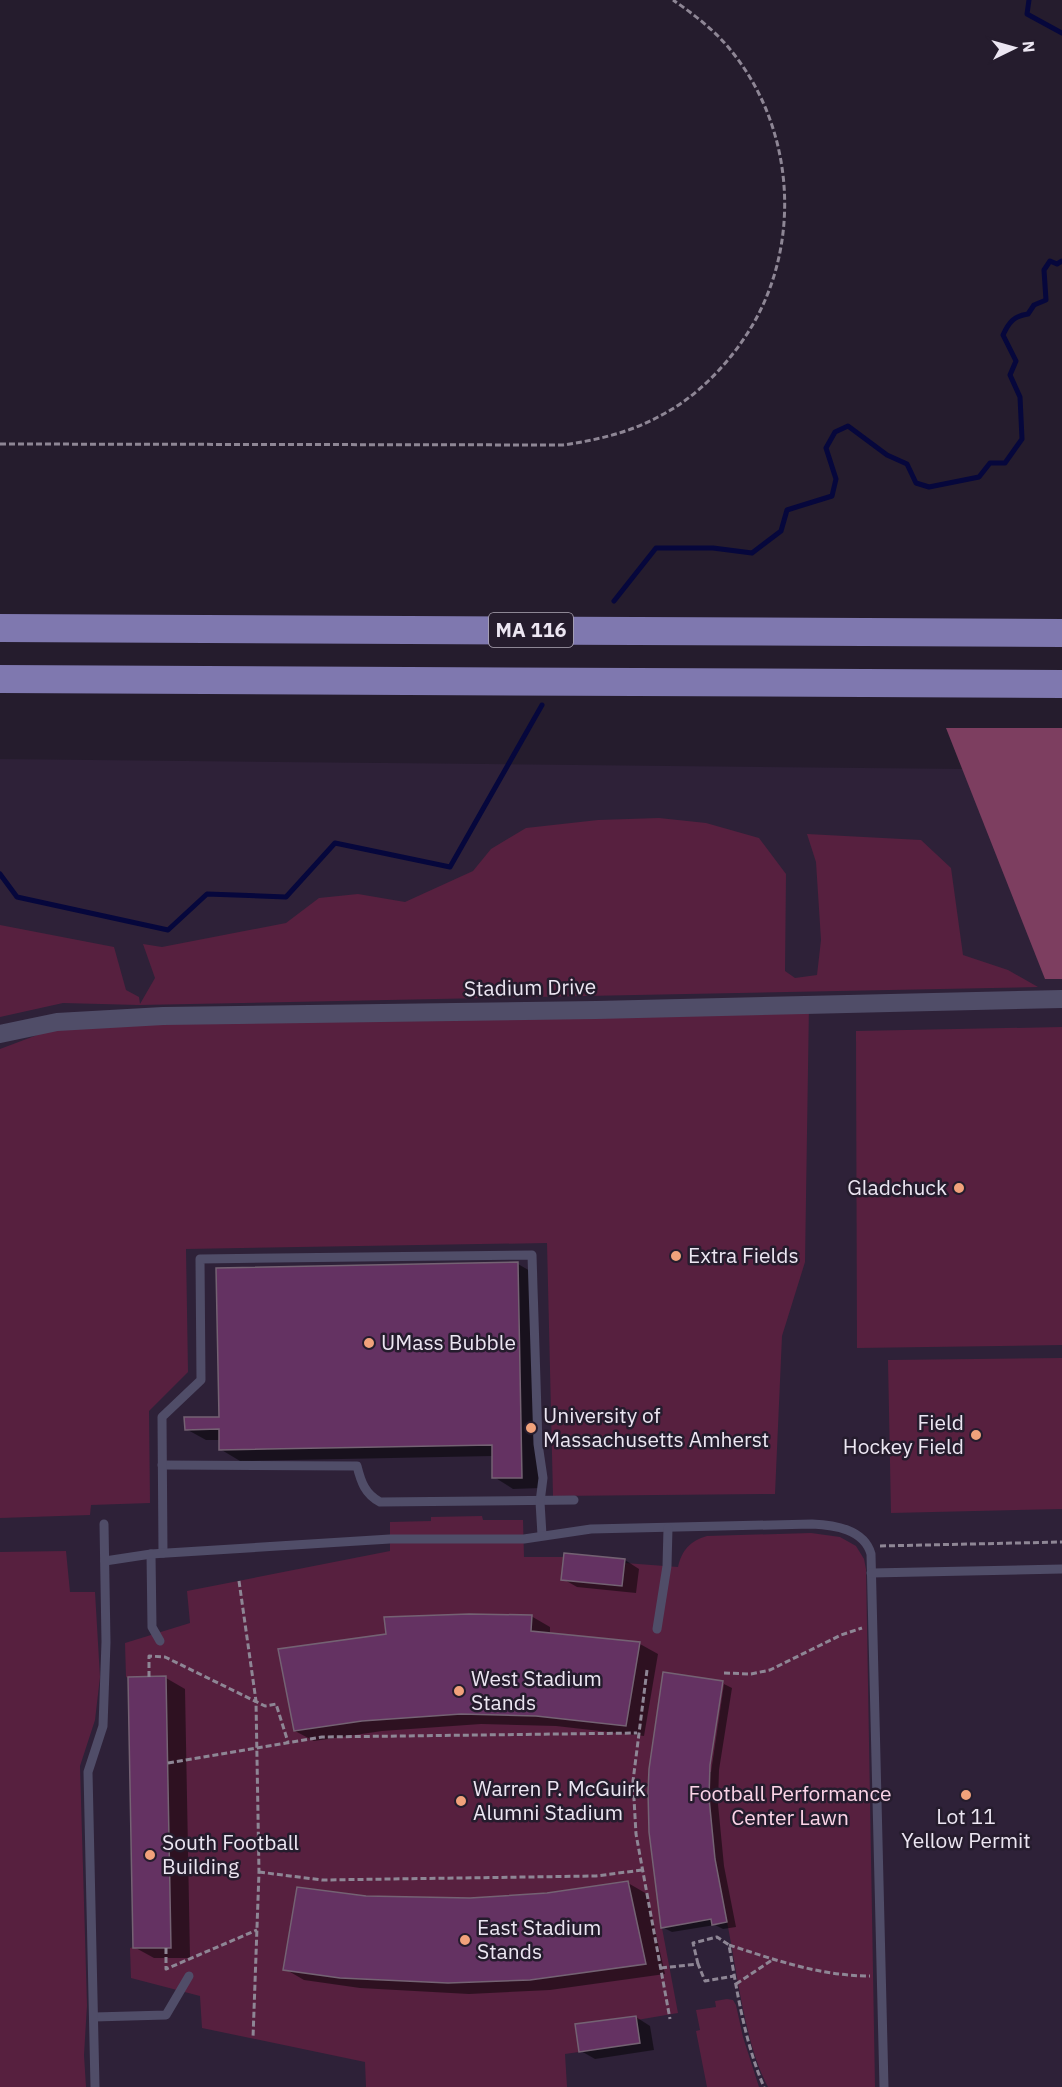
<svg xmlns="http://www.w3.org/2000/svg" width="1062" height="2087" viewBox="0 0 1062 2087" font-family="'IBM Plex Sans',sans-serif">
<rect width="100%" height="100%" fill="#251c2d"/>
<polygon fill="#2e2138" points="0,759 1062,770 1062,2087 0,2087"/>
<g fill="#57203f">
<polygon points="659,818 706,823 759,838 786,874 785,971 795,978 817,975 821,940 816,862 807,834 921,840 951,868 963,955 1008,970 1038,987 139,1005 63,1003 0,1017 0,925 114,947 126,990 139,997 140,1004 155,978 143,944 162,947 286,923 319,898 358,894 405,902 473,871 491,849 526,828 598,820"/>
<polygon points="809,1004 805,1262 782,1336 775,1494 553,1496 547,1243 186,1249 188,1372 149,1411 150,1503 91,1505 90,1515 0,1518 0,1049 77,1020"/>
<polygon points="1062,1027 1062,1345 857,1348 856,1031"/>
<polygon points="1062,1358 1062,1509 891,1513 888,1360"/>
<path d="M482,1516l1,4h40l1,37h39l1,-4 62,6 -1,4 53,4c4,-17 12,-26 29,-31l104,-3 29,4 16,9 8,13 2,10 9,518h-107c-23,-42 -31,-116 -41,-165l-15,3 -2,-6 -48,9 16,85 -41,7 3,23 -75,11 2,33h-201l-1,-25 -163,-34 -2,-32 -69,-18 -1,-30 3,-1 -5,-269 -2,-1 -1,-34 65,-20 -3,-32 203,-40v-29l41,-1v-4z"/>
<polygon points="66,1551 70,1592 95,1592 100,1677 95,1720 80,1766 87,2005 84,2055 86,2087 0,2087 0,1552"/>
<polygon points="727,1999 733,2000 736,2005 743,2037 759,2087 707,2087 696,2031 700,2030 696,2010 716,2007 715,2001"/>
</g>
<polygon fill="#7d3e60" points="946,728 1062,728 1062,979 1045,979"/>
<g fill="#0007" fill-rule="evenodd">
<polygon points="518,1264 537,1275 541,1488 513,1489 494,1477 493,1456 240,1461 220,1449 220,1440 206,1440 186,1429 221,1418"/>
<polygon points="566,1555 625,1560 639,1569 636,1593 577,1587 563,1579"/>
<polygon points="531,1616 550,1627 550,1635 640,1644 658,1654 644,1736 556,1726 481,1724 382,1731 314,1741 295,1731"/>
<path d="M664,1674l58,9 10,5 -13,82 -1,34 6,62 12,61 -13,2 -8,-4 -43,7 -10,-5 -12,-95v-63zM721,1684h3l-13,88h-3z"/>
<polygon points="166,1678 185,1689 190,1958 154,1958 134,1947"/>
<polygon points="628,1883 647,1894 665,1974 550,1990 469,1994 360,1988 304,1980 285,1969 366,1898 470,1900 547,1895"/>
<polygon points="636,2017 650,2026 654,2050 595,2059 581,2051"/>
</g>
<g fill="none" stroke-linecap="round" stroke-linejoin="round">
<g stroke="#06073c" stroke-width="5">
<polyline points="1029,0 1027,14 1062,33"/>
<path d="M614,601l42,-53h57l39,5 29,-22 6,-21 45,-14 4,-17 -10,-31 9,-16 13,-6 39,29 20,9 9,19 13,4 50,-10 11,-14h15l17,-24 -2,-42 -10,-22 6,-14 -13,-26c6,-13 11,-19 25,-21l6,-9 12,-5 -2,-30 6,-9 7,3 5,-3"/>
<polyline points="0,874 17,897 168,930 207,894 286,897 335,843 450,867 542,705"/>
</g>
</g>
<g fill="#643262" stroke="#746273" stroke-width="1.5">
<polygon points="518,1262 522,1478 492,1478 492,1445 219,1450 219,1429 185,1430 184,1417 219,1417 216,1268"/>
<polygon points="564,1553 625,1559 622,1586 561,1580"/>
<polygon points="469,1614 532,1615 531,1631 640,1642 626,1726 536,1716 461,1714 362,1721 294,1731 278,1649 386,1634 384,1617"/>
<polygon points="663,1672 723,1681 710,1765 709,1798 715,1859 727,1922 712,1925 711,1919 661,1928 649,1832 648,1792 649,1769"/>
<polygon points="166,1676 171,1948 133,1948 128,1677"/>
<polygon points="628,1881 646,1964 530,1980 448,1983 340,1978 283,1970 297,1887 366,1896 470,1898 547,1893"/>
<polygon points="636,2016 640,2043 579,2052 575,2024"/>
</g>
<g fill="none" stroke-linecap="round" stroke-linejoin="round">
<g stroke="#8e8695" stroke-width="3" stroke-dasharray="6 3" stroke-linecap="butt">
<path d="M0,444l563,1c34,-5 65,-12 95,-28 36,-18 67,-49 89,-83 59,-91 48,-218 -28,-297 -14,-14 -30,-26 -46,-37"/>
<polyline points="880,1546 1062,1542"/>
<polyline points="239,1581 256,1701 259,1872 253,2038"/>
<polyline points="647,1670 633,1781 636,1834 670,2019"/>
<polyline points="724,1673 751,1674 770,1670 841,1635 862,1628"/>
<polyline points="149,1677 149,1656 165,1657 265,1706 276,1704 288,1742"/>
<polyline points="168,1763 322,1737 637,1733"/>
<polyline points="259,1872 322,1880 596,1876 642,1870"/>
<path d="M729,1945c46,15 92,31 141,31"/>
<polyline points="166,1948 166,1969 257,1930"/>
<path d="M698,1964l-5,-21 24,-6 12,8c8,47 16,98 35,142"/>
<polyline points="661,1968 698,1964 705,1981 734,1976"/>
<polyline points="736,1984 772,1960"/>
</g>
<g stroke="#504d68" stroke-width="9">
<path d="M162,1465l195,1c4,16 8,28 23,36l194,-2"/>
<polyline points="163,1553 162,1417 201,1380 200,1259 532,1255 538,1444 543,1478 540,1502 542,1535"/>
<polyline points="151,1554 152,1627 160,1641"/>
<path d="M105,1561l46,-7 239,-15h134l67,-10 221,-5c22,1 52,5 59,30l13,533"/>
<polyline points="871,1573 1062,1569"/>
<polyline points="657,1629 667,1566 668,1528"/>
<polyline points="94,2017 166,2015 189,1976"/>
<polyline points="95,2087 88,1772 103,1726 106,1642 104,1524"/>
</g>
<polyline stroke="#504d68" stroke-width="18" points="0,1034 57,1022 163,1016 596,1010 1062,999"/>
<g stroke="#7f78af" stroke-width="28">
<polyline points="0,628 1062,633"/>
<polyline points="0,679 1062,684"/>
</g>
</g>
<g fill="#f1a27b" stroke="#251c2d" stroke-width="2">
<circle cx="959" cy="1188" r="6"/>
<circle cx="676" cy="1256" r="6"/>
<circle cx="369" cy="1343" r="6"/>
<circle cx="531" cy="1428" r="6"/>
<circle cx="976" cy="1435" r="6"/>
<circle cx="459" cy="1691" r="6"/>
<circle cx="966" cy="1795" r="6"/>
<circle cx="461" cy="1801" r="6"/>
<circle cx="150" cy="1855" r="6"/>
<circle cx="465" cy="1940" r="6"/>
</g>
<g text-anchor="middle" stroke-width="5" stroke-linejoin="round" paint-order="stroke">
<rect fill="#251c2d" stroke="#b0a9b7" stroke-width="1.5" x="489" y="613" width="84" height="34" rx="4.5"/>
<g font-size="20" font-weight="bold" fill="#ece6f2">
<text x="531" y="637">MA 116</text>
</g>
<g font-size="21" fill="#ece6f2" stroke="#251c2d">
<text transform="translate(530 988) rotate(-1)" y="7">Stadium Drive</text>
</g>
<g font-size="21" fill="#ece6f2" stroke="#251c2d" text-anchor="start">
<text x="947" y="1195" text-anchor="end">Gladchuck</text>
<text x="688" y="1263">Extra Fields</text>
<text x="381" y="1350">UMass Bubble</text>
<text x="543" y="1423">University of<tspan x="543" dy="24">Massachusetts Amherst</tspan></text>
<text x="964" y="1430" text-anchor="end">Field<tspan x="964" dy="24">Hockey Field</tspan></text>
<text x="471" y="1686">West Stadium<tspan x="471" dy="24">Stands</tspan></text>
<text x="473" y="1796">Warren P. McGuirk<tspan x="473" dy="24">Alumni Stadium</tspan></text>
<text x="966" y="1824" text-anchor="middle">Lot 11<tspan x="966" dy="24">Yellow Permit</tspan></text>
<text x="162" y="1850">South Football<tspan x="162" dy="24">Building</tspan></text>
<text x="477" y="1935">East Stadium<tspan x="477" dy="24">Stands</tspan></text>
</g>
<g font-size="21" fill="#fcd4e7" stroke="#251c2d">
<text x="790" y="1801">Football Performance<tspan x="790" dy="24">Center Lawn</tspan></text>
</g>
</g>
<g transform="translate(1014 48) rotate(85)" stroke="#251c2d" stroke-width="4.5" paint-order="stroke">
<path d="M0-4.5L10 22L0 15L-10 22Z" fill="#ece6f2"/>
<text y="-9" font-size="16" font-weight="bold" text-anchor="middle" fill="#ece6f2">N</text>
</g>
</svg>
